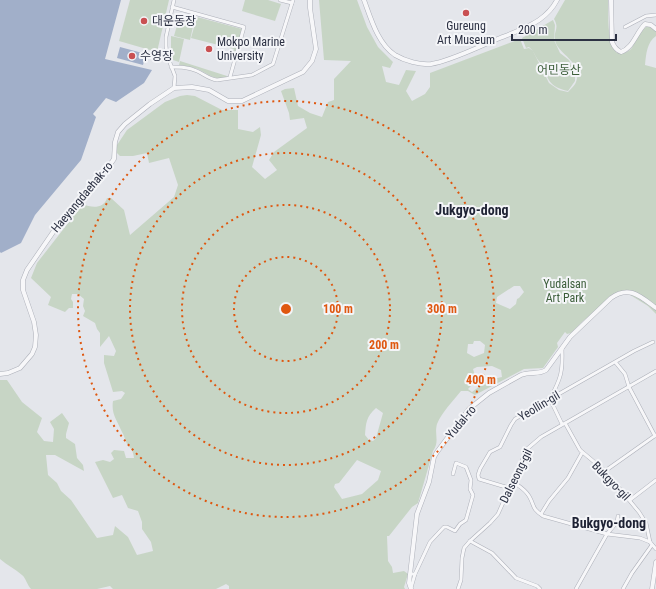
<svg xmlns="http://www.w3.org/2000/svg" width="656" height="589" viewBox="0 0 656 589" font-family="'Roboto Condensed','Noto Sans KR',sans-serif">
<rect width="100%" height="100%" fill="#e4e6eb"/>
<g fill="#c7d5c5" fill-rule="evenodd">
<polygon points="130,0 169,0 157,52 119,41"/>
<polygon points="245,0 268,0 281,4 275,21 242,11"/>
<path d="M319,0h38l10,27 11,20 15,15 -3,6 -8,-2 4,16 13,3 7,-15 10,1 -10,20 6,10 13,-7 5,-7v-14l90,-34 4,10 5,-1 4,3 16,32 10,7 9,2c3,-3 7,-7 8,-10 8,-20 -19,-28 -21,-42 -2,-9 5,-11 -1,-21l11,-19h43c1,17 -2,39 9,53 17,1 15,-8 22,-19 2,-3 5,-5 7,-7l3,-1 7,5v5c-9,6 -10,18 -11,29l11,3v246l-8,-8 -21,-13 -14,5 -30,23 -12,12 -4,1 -2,-2 -8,11 1,4 -15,21 -19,1 -49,26 -7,-4h-7c-8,10 -19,21 -24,33 -3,11 3,17 -4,27l-15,52 -6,4 -23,29h-2l1,25 4,6 1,6 11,-2 4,3 -4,13 1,2h-176v-3l-3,-2 -10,5h-103l-3,-3 -13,3h-66c-4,-4 -5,-11 -9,-14 -7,-6 -15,-10 -22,-16v-179h7l15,22 20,16 -5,14 7,9 9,1 1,-13 -4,-7 12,-9 7,10 -3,11v4l9,6 2,14 6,7 1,6 -29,-16h-9l2,20 9,8 4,8 10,9 26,38 16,-3 2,-9 13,11 9,18 16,-4 -2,-9 -9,-13v-7l-4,-11 -10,-3 -6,-13 -9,3 -18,-36 8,-2 7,2 4,-3 -3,-6 3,-3 10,1 2,7h8c-1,-8 -3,-9 -7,-14 -2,-4 -3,-9 -5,-12 -5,-12 -11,-18 -9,-31l8,-2 4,-6 -3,-2 -9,1 -9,-29v-8l10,1 2,-5 -7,-15 -9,11v-14l-3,-4 -2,-6 -12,-7 2,-5 -2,-5 1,-7 -6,-5h-6l-1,5 2,3v6h-4l-4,4 -17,-7 3,-8 -20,-19 6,-15 46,-59c8,4 21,5 24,-6h4l13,12 6,25 44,-38 4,-12 -9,-27 -20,5 -2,-10 -14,3h-13l-5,-5 2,-6 10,-15 38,-28 15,-6 7,-1 8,1 27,14h16v19l15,3 7,-5 1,8 -9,32 13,12 12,-9 -8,-10 5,-8 33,-24 -3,-10 -14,2 -1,-7 -8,-22 4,-2 9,-1 4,18 12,7 12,4 6,-15 6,-2v-21l17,-18 -27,-1zM514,286h6l4,6 -5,6 -2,1 -1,5 -6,5 -14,-6 1,-6zM474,341h6l5,4 -1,8 -10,4 -7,-4 1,-9h5zM492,366l9,4 1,7 -14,3 -16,12 -4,-3 4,-4 2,1 3,-3 -4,-14 4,-2zM376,408l7,5 -7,25 -3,3 -4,-1 -4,-5c1,-12 1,-18 11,-27zM357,460l24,11 -3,9 -16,14 -20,5 -8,-12 1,-3 4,-1z"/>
<polygon points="197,17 242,29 235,52 233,52 234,49 191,38"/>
<polygon points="179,18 194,22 190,40 174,36"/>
<path d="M553,20l2,5 -1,15 6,13 9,7 6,13v8l-7,10c-19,-4 -20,-12 -26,-27 -6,-4 -7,-12 -13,-17l-3,1 -4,-10z"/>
<polygon points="171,36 184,39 179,62 173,60 171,52"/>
<path d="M180,61l47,15h1c-12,6 -20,-2 -30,-7 -6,-2 -12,-3 -19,-4z"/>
</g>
<g fill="#a1afc9">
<polygon points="0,0 121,0 105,59 152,70 144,83 116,102 106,98 93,114 96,117 81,160 35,215 21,243 1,253 0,252"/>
<polygon points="120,47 146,54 143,65 117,58"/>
</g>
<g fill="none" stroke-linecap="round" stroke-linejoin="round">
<g stroke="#adb0b9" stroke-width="4">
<g id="minor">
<polyline points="174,0 166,37 166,46 167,55 175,76 174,88"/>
<polyline points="280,0 292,3"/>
<polyline points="172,7 244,27 230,77"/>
<polyline points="625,27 646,16 656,15"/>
<path d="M171,67c9,0 17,0 26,4 7,3 12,8 20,9l35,-5 21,-11 20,-64"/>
<polyline points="616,363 625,374 629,387 655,436"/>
<polyline points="565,423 580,450 605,471 639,512 646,523 650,542"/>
<path d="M562,424l-12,-25c11,-21 13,-27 12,-51"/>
<polyline points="605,471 656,435"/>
<path d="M512,481c5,4 13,8 17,15 6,10 2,12 14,20l64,18 33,4 10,4 6,7"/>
<polyline points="509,488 479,479 478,475 480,469 490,452 500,447 511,425 515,419 634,351 653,342"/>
<polyline points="630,500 656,480"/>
<polyline points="541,514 549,501 568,478 582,453"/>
<polyline points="470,541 492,553 516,578 537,586 540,589"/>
<polyline points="410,574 415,574 430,542 444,527 447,527 455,531 460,524 466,520 473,495 470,489 471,480 466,467 456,463 453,474"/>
<polyline points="411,588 415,574"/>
<polyline points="458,589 461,580 462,558 464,548 470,541 490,523 498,514 527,449 541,437 656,371"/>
<polyline points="576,589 607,534 617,522 618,516"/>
<polyline points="623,589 632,573 652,545"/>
</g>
</g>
<g stroke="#adb0b9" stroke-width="5">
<g id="tertiary">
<path d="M364,0c7,19 14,44 31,55 10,6 25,10 36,9 20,-3 49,-18 69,-26 13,-5 27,-10 39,-18 7,-5 14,-12 18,-20"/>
<path d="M611,0l1,42c2,5 4,8 9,10 12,-4 15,-19 24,-28l6,1 5,4"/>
<polyline points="0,374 8,373 20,368 32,354 35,347 36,335 34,322 23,290 23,280 27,270 58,225 109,166 114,159 115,142 118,132 125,124 150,104 174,88 192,87 209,90 228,101 242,101 303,72 312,61 316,49 310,8 310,0"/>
<path d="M411,589l-2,-6 8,-69 12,-32 5,-25 3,-5 32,-43 20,-16 32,-18c9,-4 18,0 25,-5l24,-33 41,-39c18,-13 29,-2 45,10"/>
<polyline points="652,589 656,562"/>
</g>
</g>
<use href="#minor" stroke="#f7f7f9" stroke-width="3"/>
<use href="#tertiary" stroke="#f7f7f9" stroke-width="4"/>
</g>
<g fill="none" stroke="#df570f" stroke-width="2" stroke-dasharray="2 4">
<circle cx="286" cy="309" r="52"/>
<circle cx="286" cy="309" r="104"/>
<circle cx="286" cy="309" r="156"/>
<circle cx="286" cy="309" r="208"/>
</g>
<g fill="#c95052" stroke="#f4f5f8" stroke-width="1.5">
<circle cx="466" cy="13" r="4"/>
<circle cx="144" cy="21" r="4"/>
<circle cx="209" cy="49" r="4"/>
<circle cx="132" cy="56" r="4"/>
</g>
<g text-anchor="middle" stroke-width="4" stroke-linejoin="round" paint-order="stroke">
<g font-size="12" fill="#2c3143" stroke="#f4f5f8" text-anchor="start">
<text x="152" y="25">대운동장</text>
<text x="466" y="30" text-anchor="middle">Gureung<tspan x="466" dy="14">Art Museum</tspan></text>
<text x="217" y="46">Mokpo Marine<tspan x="217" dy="14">University</tspan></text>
<text x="140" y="60">수영장</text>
</g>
<g font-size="12" fill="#3c5e3a" stroke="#f4f5f8">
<text x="559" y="74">어민동산</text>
<text x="565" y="288">Yudalsan<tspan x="565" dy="14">Art Park</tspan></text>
</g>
<g font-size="12" fill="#2c3143" stroke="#f4f5f8">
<text transform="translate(82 197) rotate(-50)" y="4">Haeyangdaehak-ro</text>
<text transform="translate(539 406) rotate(-31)" y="4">Yeollin-gil</text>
<text transform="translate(461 422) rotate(-50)" y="4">Yudal-ro</text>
<text transform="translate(516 476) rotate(-64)" y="4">Dalseong-gil</text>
<text transform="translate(611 481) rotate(46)" y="4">Bukgyo-gil</text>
</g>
<g font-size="14" font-weight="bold" fill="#1e2234" stroke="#f4f5f8">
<text x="472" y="215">Jukgyo-dong</text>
<text x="609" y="528">Bukgyo-dong</text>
</g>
</g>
<circle cx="286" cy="309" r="6" fill="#df570f" stroke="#f4f5f8" stroke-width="2"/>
<g font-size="12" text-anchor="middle" font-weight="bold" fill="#df570f" stroke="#f4f5f8" stroke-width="4" stroke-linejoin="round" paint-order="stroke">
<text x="338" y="313">100 m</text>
<text x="442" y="313">300 m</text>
<text x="384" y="349">200 m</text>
<text x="481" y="384">400 m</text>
</g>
<path d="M512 34v6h104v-6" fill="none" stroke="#2c3143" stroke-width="2"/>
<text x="518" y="34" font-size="12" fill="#2c3143" stroke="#f4f5f8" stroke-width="3" paint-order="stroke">200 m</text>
</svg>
